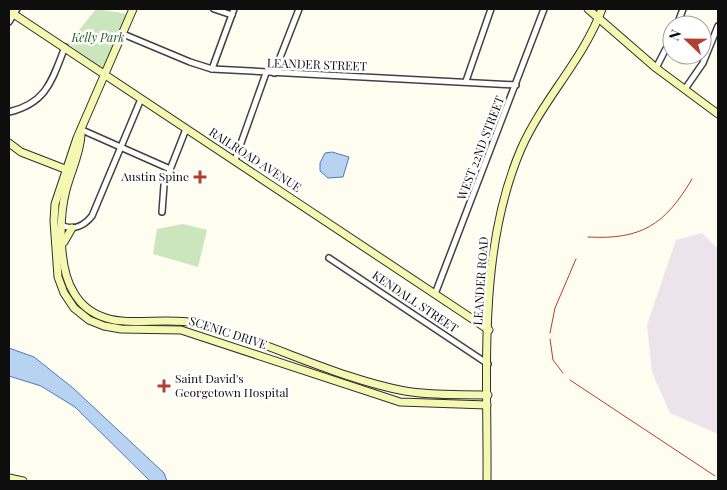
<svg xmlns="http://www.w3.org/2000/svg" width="727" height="490" viewBox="0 0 727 490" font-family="'Playfair Display',serif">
<rect width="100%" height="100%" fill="#fefdf0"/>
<polygon fill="#ece3eb" points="702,233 718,249 718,434 670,413 652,372 647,325 676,240"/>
<g fill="#cbe6bc">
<polygon points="96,9 128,14 105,70 68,44"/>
<polygon points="183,224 207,230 198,267 153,254 157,229"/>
</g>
<g fill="#b8d3f1" stroke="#457cc2">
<polygon points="332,152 349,157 343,177 328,178 320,171 320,163 325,153"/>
<polygon points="9,348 34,357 73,388 164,473 167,481 150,481 75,407 41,386 9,376"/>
</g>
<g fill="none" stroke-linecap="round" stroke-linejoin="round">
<g stroke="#414141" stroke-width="8">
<g id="street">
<polyline points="214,9 232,15"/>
<polyline points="9,22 17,9"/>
<polyline points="677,25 683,9"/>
<polyline points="123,34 190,62 212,69 516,85"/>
<polyline points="656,68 672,37"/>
<polyline points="212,69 234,9"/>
<polyline points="274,73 299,9"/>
<polyline points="466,81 491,9"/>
<polyline points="685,89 703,63 718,26"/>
<path d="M9,112c38,-9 43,-32 56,-65"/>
<polyline points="82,130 170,169"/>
<polyline points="235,160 266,73"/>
<polyline points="162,212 164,185 186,129"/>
<path d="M61,225c12,6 23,1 31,-9l49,-117"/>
<polyline points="329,258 488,364"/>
<polyline points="435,294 544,9"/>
</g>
</g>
<g stroke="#303030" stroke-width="9">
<g id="secondary">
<polyline points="133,9 77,138 55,204 54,221 58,277 64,293 74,308 89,320 104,326 121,329 181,330 400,402 487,405"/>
<polyline points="588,9 656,68 718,114"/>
<polyline points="9,11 489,330"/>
<path d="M81,135c-1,19 -10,36 -15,55 -7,27 -8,78 8,103 7,12 19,21 32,25 24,8 61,-1 90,5 69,17 139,55 209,68 27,5 55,3 83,4"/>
<polyline points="9,143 21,152 70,171"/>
<polyline points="64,242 72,228"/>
<polyline points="9,478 23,481"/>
<path d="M487,481c1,-110 -10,-229 34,-332 22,-50 62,-89 81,-140"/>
</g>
</g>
<use href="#street" stroke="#fff" stroke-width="5"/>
<use href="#secondary" stroke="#f4f8b0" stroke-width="7"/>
<g stroke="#b24031" stroke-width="1">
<path d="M588,237c53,3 77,-12 104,-58"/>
<polyline points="550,333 555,308 576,259"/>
<polyline points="550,339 553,360 563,373"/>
<polyline points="570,380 715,476"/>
</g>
</g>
<g fill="#b24031" stroke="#fff" stroke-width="2">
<path d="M197.5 169.5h5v5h5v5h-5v5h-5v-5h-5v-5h5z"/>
<path d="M161.5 378.5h5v5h5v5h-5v5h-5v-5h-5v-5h5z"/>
</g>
<g text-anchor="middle" stroke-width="5" stroke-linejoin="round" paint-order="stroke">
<g font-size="12" font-style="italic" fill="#266023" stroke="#fff">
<text x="98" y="42">Kelly Park</text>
</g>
<g font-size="12" fill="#0e0e0e" stroke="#fff">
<text transform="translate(317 65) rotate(2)" y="4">LEANDER STREET</text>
<text transform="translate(481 148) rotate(-69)" y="4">WEST 22ND STREET</text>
<text transform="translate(255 160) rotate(33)" y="4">RAILROAD AVENUE</text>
<text transform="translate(481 281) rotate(-86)" y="4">LEANDER ROAD</text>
<text transform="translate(415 302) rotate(34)" y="4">KENDALL STREET</text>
<text transform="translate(228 333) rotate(18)" y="4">SCENIC DRIVE</text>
</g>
<g font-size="12" fill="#0e0e0e" stroke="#fff" text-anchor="end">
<text x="189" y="181">Austin Spine</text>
<text x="175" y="383" text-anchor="start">Saint David's<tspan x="175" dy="14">Georgetown Hospital</tspan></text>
</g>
</g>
<rect width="727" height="490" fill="none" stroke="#0e0e0e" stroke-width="20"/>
<g transform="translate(687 40) rotate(292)"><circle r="24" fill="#ffffff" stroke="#9f9f9f"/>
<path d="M0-4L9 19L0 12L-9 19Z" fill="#b24031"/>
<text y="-8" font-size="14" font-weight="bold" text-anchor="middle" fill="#0e0e0e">N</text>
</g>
</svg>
